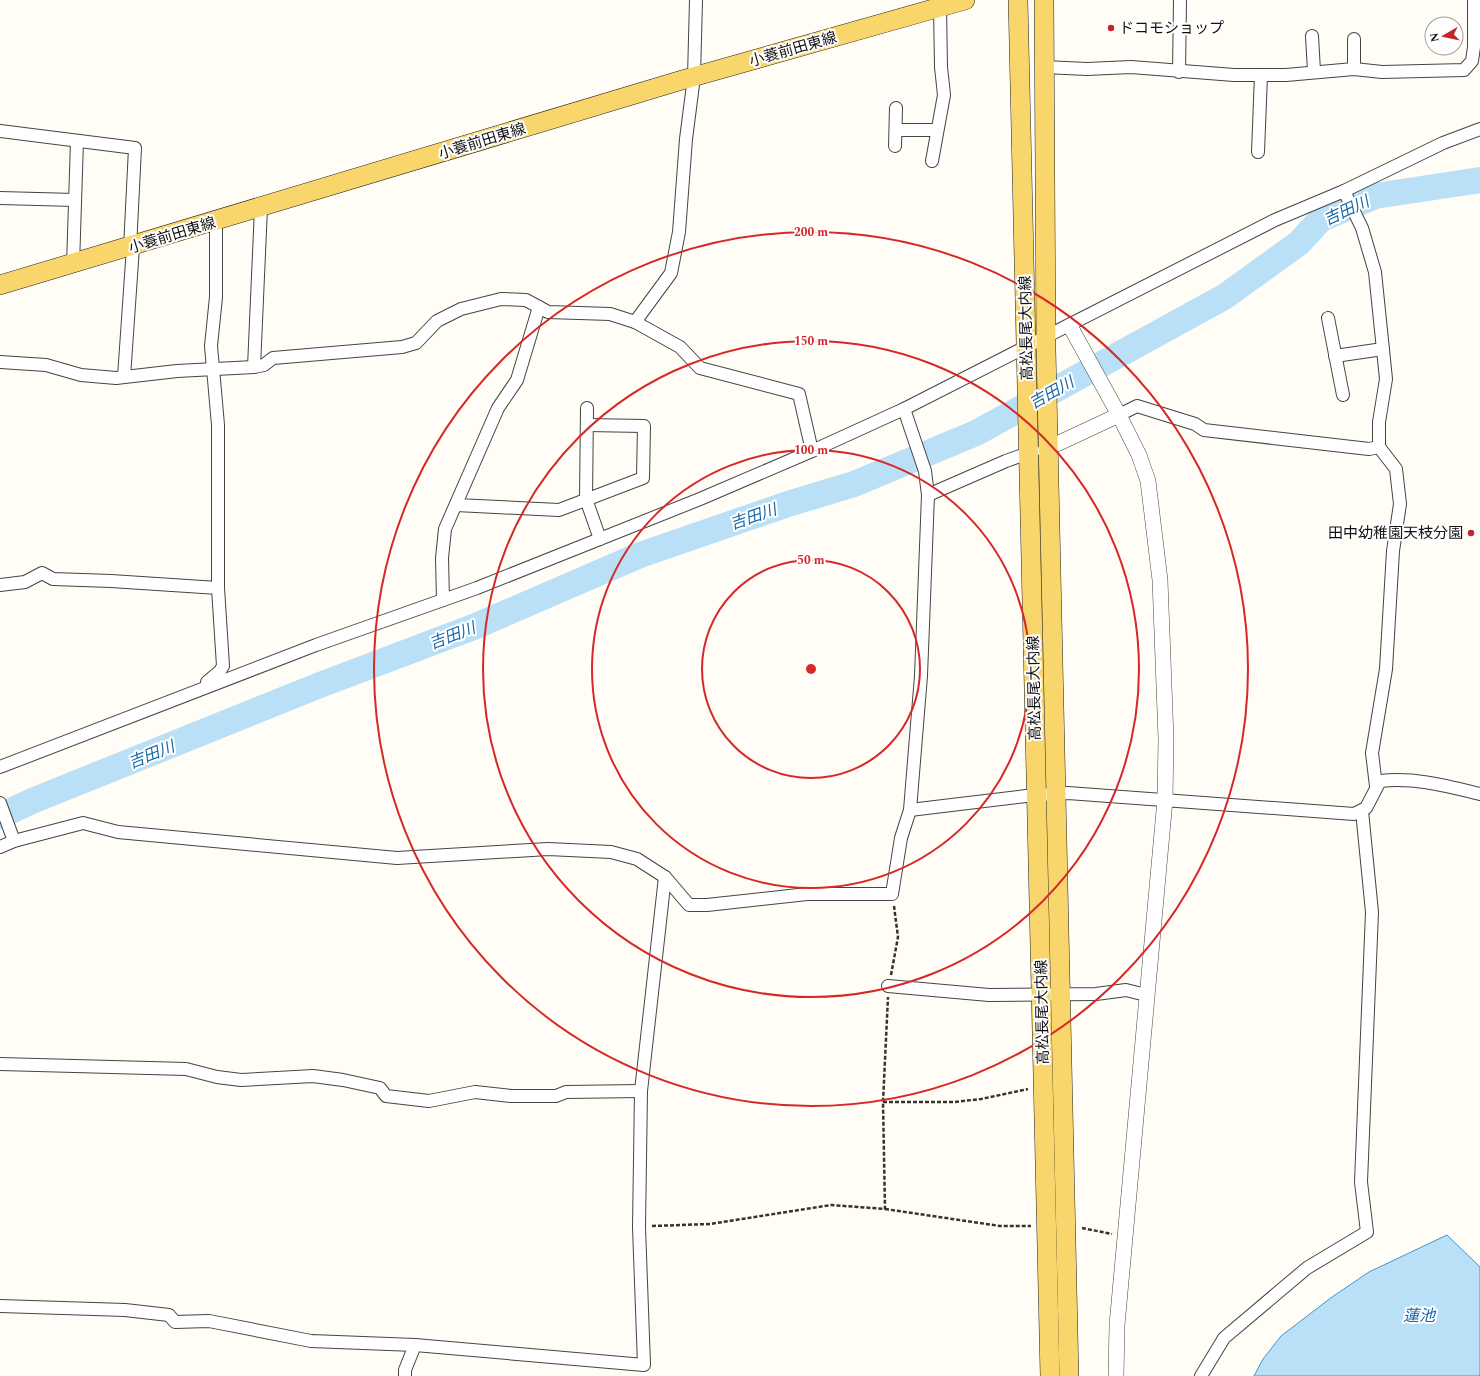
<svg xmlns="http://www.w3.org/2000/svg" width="1480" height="1376" viewBox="0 0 1480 1376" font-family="Spectral,'Noto Sans JP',serif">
<rect width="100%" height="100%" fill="#fffdf5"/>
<polygon fill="#b9e0f7" stroke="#3f96cf" points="1447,1235 1480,1267 1480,1376 1254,1376 1263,1359 1281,1336 1332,1297 1369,1272"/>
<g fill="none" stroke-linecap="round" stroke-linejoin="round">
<polyline stroke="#b9e0f7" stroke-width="26" points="0,816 32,801 320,685 476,626 640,555 788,504 854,484 976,433 1224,297 1299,243 1321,219 1375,196 1480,180"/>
<g stroke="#444" stroke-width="14">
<g id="minor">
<polyline points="1312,36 1314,71"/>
<polyline points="1354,39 1354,69"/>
<polyline points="1044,67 1087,69 1131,67 1234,75 1286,75 1354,69 1382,72 1464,70 1472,61 1474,47 1474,0"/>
<polyline points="1179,72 1180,0"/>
<polyline points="896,130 937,130"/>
<polyline points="0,131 135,148 130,248"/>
<polyline points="895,146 896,108"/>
<polyline points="1258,152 1261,75"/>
<polyline points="932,161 944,95 941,67 940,7"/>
<polyline points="1344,191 1362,228 1375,272 1386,379 1379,422 1379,447 1396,469 1400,504 1393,551 1386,669 1372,753 1376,786"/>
<polyline points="0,198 75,200"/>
<polyline points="73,265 77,141"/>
<polyline points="1328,318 1343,395"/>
<polyline points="635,322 671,273 679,232 686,139 694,77 696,0"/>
<polyline points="1335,356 1383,349"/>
<polyline points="0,362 46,365 81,375 116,378 177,371 254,367 264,365 273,358 402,347 416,343 437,321 461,309 501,299 526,300 548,312 610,314 635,322 680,347 700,368 799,394 812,451"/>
<polyline points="254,367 261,208"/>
<polyline points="124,377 133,247"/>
<polyline points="587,408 586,499 600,539"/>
<polyline points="1119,415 1137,406 1195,424 1204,430 1369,449 1379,447"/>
<polyline points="928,495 1006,461 1034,451"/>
<polyline points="456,505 559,510 643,478 644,426 587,425"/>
<polyline points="0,585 25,582 42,573 53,579 111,581 218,588"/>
<polyline points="443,600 442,558 445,529 498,408 517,380 539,307"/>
<polyline points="207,682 220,671 223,666 218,588 218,425 211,346 216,297 216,221"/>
<polyline points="0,767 316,645 477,588 700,499 812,451 904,409 1275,220 1344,191 1443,143 1480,129"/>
<polyline points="0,803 14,841"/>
<path d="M910,810l116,-14 42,-3 286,21 12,-6 14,-27c35,-4 67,5 100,13"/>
<polyline points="0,847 14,841 83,823 118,832 397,858 548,849 611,852 637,859 665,877 689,905 707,905 807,894 892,894 901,838 910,810 921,676 928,495 925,471 904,409"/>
<polyline points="888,986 989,995 1096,994 1126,990 1146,995"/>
<polyline points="0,1064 186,1069 217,1077 241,1080 313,1076 343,1080 380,1088 386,1096 429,1101 475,1092 511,1096 556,1096 566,1092 641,1091"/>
<polyline points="0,1306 125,1310 169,1315 175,1322 209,1321 311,1341 415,1345 644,1365 639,1227 641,1091 665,877"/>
<polyline points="405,1376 405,1370 415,1345"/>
<polyline points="1201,1376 1224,1338 1307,1268 1367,1232 1361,1182 1372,912 1362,811"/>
</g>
</g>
<g stroke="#444" stroke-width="16">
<g id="tertiary">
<polyline points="1070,326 1119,415 1139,455 1148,481 1160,580 1166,739 1165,800 1117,1325 1116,1376"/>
<polyline points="1049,446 1059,443 1119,415"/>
</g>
</g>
<g stroke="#222" stroke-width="20">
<g id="primary">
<polyline points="1018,0 1050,1376"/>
<polyline points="1044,0 1046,349 1069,1376"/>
<polyline points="0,285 682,80 965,0"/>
</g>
</g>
<g stroke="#333" stroke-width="2.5" stroke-dasharray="4 2" stroke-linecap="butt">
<polyline points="891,975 898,937 894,906"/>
<polyline points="883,1102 954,1102 981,1099 1028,1089"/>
<polyline points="885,1209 1000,1226 1031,1226"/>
<polyline points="652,1226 710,1224 831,1205 885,1209 883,1102 888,997"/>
<polyline points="1082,1228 1112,1234"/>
</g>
<use href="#minor" stroke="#fff" stroke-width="12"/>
<use href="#tertiary" stroke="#fff" stroke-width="15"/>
<use href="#primary" stroke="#f9d66b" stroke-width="19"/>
</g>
<g fill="none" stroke="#d62828" stroke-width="2">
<circle cx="811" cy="669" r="109"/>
<circle cx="811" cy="669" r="219"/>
<circle cx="811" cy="669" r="328"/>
<circle cx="811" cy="669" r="437"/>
</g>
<g fill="#c4262e" stroke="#fff" stroke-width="1.5">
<circle cx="1111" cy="28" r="4"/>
<circle cx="1471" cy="533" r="4"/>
</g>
<g text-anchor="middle" stroke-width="4" stroke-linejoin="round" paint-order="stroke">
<g font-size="15" fill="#111" stroke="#fff" text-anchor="start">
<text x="1119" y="33">ドコモショップ</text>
<text x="1463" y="538" text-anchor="end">田中幼稚園天枝分園</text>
</g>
<g font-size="15" fill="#111" stroke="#fff">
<text transform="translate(793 49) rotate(-16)" y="5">小蓑前田東線</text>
<text transform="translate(482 141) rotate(-17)" y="5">小蓑前田東線</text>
<text transform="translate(172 235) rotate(-17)" y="5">小蓑前田東線</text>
<text transform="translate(1026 328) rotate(-91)" y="5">高松長尾大内線</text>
<text transform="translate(1034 688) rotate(-91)" y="5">高松長尾大内線</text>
<text transform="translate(1042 1012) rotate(-91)" y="5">高松長尾大内線</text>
</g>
<g font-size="16" font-style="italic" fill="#1768a6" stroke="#fff">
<text transform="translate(1346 210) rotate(-25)" y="6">吉田川</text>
<text transform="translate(1051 392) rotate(-29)" y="6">吉田川</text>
<text transform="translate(753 516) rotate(-19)" y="6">吉田川</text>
<text transform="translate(452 635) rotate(-21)" y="6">吉田川</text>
<text transform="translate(151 754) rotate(-22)" y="6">吉田川</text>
<text x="1419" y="1321">蓮池</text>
</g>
</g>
<circle cx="811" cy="669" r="6" fill="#d62828" stroke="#fff" stroke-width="2"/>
<g font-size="12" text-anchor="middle" font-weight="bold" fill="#d62828" stroke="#fff" stroke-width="4" stroke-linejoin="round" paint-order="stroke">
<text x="811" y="236">200 m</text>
<text x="811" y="345">150 m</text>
<text x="811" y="454">100 m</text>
<text x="811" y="564">50 m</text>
</g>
<g transform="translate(1444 36) rotate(261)"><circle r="19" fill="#ffffff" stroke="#a0a0a0"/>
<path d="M0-3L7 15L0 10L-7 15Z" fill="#c4262e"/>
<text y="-6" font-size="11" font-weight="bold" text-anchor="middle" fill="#111111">N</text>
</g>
</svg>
